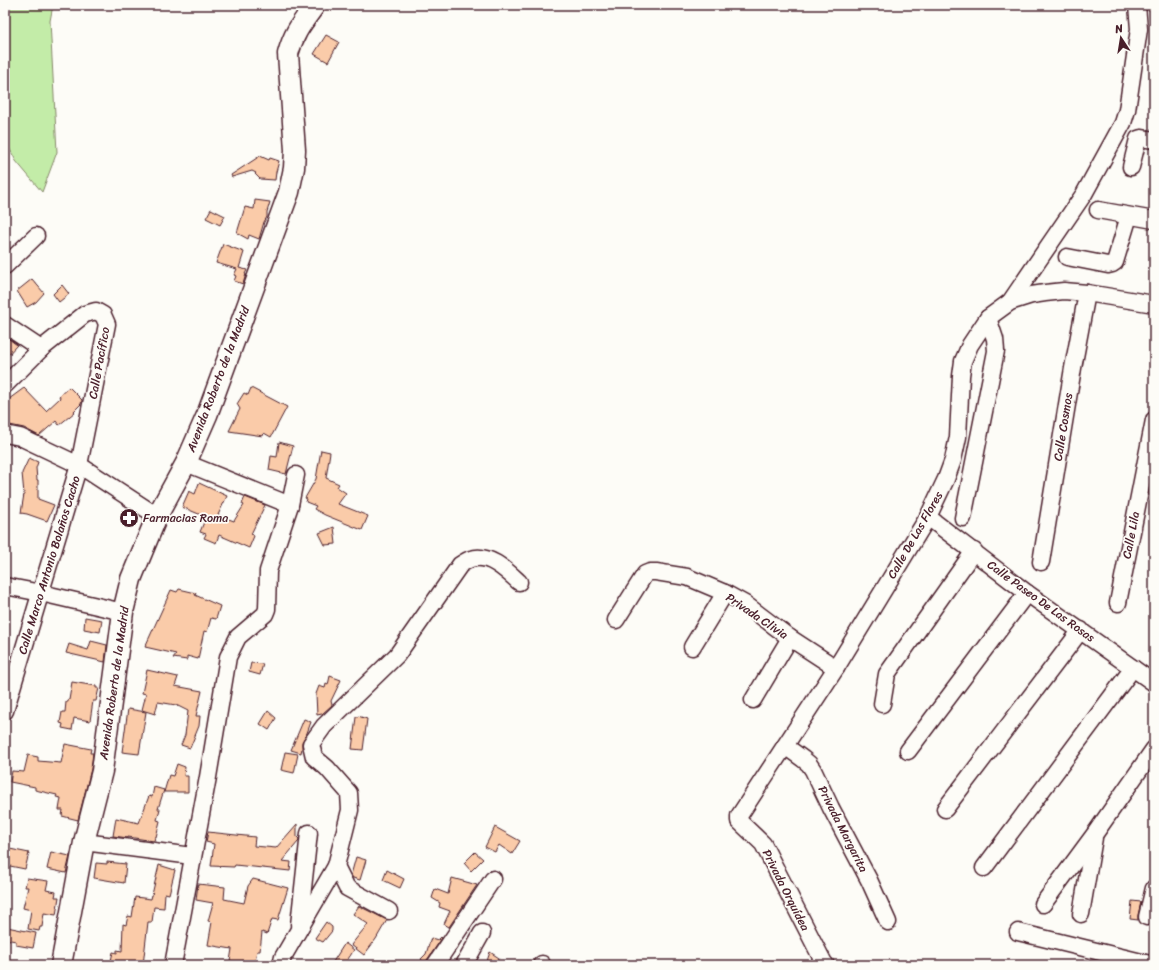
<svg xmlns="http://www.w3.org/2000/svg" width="1159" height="970" viewBox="0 0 1159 970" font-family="Sriracha,sans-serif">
<rect width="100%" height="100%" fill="#fdfcf7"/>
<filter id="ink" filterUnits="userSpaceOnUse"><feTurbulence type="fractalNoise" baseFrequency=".025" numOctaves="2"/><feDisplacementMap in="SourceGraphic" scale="8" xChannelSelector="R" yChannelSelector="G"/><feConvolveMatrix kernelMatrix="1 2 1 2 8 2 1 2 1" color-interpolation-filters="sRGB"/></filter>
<g filter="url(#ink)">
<polygon fill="#c3eca8" stroke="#86866a" points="5,5 53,5 50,21 57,152 42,192 16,161 5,140"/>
<g fill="#facba9" stroke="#4a1f2b">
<polygon points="326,35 339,42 328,62 314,54"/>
<polygon points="260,156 269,160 270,158 279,161 276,172 275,180 260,179 255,174 256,173 252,171 232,177 231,175"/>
<polygon points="255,200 270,202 267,212 267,217 264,222 259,239 249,235 248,239 237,233 245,207 254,209"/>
<polygon points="211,209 225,216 220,225 206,218"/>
<polygon points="223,244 244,252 239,268 247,270 245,274 246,274 243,284 234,281 236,276 234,275 237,269 216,263"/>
<polygon points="32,279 44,293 36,302 27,307 17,291"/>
<polygon points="62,285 69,294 59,302 53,294"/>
<polygon points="5,336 17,345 5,358"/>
<polygon points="69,387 82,400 81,404 74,411 75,412 59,425 56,421 39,436 24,428 5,424 5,402 24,388 46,411 60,398 59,396"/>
<polygon points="251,388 287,407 271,437 264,433 263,436 229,431 240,409 237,404 244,393 248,395"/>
<polygon points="279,442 293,446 286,474 269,470 271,456 277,457"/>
<polygon points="321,450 330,452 326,478 339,484 337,487 346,493 338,504 368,516 362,530 325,515 314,509 316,506 306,502 307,499 305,498 316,479"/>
<polygon points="29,458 38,462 36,468 37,480 38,480 38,499 54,505 47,521 27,514 21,513 24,494 22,473"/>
<polygon points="199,483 227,496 218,515 234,521 244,505 242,504 245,497 265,505 251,534 254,536 249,548 219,535 216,543 204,538 206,534 200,532 206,517 182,507 189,491 195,494"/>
<polygon points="334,527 336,544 325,545 319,533"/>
<polygon points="179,589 196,593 195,595 220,606 216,619 211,618 207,632 204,631 198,659 187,656 187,660 173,658 176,654 145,647 171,590 177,592"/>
<polygon points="85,617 102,620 100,632 84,629"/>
<polygon points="91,641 107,645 105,662 66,653 69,644 88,650"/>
<polygon points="251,663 263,664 260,675 249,672"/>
<polygon points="147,670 178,677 175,686 202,691 196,716 200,716 199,726 190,748 181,745 185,735 188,711 176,705 158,702 155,714 142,710 146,694 142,693"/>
<polygon points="330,676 341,680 331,701 332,705 322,714 317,715 316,694 319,686 325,688 326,684 328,685"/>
<polygon points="72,682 96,686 96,688 99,688 96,701 93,701 90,721 74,718 72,730 62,728 63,724 60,723 62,712 65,712 66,702 68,702 68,700 69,700"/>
<polygon points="128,709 146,712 139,754 122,752"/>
<polygon points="268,711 276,718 269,730 260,724"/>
<polygon points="358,716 367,719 363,750 352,749 356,717 358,717"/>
<polygon points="304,719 311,722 307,733 302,742 302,748 301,753 291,750"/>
<polygon points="65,744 91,749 90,753 93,753 91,769 78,820 62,816 63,810 59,810 61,798 56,797 57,795 35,790 35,787 10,782 12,771 24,772 28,755 38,757 38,761 61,763"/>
<polygon points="285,752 298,754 294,773 281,770"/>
<polygon points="177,764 185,767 184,776 188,776 188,792 164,792 169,775 173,776"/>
<polygon points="154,787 164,790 158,809 160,809 157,820 160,821 156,837 155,837 154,841 128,837 128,838 113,836 116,818 139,823 149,796 152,797"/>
<polygon points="297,824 297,837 299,839 298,842 282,861 291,862 290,871 235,865 234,867 211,866 214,844 206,842 208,832 255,837 254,846 276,848"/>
<polygon points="495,827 520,841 512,854 499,845 495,852 485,847"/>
<polygon points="5,848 29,853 25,869 5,865"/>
<polygon points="51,852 70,856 66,873 47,869"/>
<polygon points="475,852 483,859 471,871 464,863"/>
<polygon points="356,857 366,860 360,880 353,878 351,875"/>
<polygon points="107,862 126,864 124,883 94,878 96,863 107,864"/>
<polygon points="159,865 175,870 169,894 165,893 164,908 154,907 152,922 148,922 143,965 110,965 113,952 117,953 117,950 122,951 123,924 126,925 128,916 132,917 135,897 151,899"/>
<polygon points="387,870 404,879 400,888 383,880"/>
<polygon points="27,878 48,881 46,890 56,892 55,897 59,897 56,915 44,913 42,927 40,927 39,931 28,929 31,910 23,908 28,887 25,887"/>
<polygon points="452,878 477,885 449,927 444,924 450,911 439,907 440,903 432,898 435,889 448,894"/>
<polygon points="253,879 288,888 278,920 272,919 267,934 262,932 260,951 257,951 254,965 236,965 237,962 230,961 232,949 208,945 212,922 208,921 213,903 196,900 198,884 225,887 224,899 244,903 248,886"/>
<polygon points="1132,901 1141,902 1138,915 1138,920 1130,919"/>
<polygon points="359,906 387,920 376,939 364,955 351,945 368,924 353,914"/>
<polygon points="326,922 332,927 332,931 323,942 315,938"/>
<polygon points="7,927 36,933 33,948 16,945 16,941 5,939"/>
<polygon points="441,937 442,938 427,960 426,965 422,965 423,962 421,959 426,954 431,938 438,940"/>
<polygon points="345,943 354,950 344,965 331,965"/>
<polygon points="490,952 499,958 494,965 492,965 487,961"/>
</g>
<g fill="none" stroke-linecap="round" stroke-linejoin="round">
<g stroke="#4a1f2b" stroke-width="19">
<g id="minor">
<polyline points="1131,167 1138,139 1141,138 1154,140"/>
<polyline points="1098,210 1154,220"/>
<polyline points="1067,257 1108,265 1112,264 1115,262 1129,216"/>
<polyline points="5,266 36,236"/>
<polyline points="1010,302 1084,194 1123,123 1127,110 1139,29 1137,5"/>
<polyline points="5,325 41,349"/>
<polyline points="5,385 41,349 85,314 96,311 103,315 107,324 79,465 5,711"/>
<polyline points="5,434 20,437 79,465 157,516"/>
<polyline points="186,463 290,505"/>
<polyline points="928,517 1027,593 1154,683"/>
<polyline points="963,518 996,351 995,339 988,318"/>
<polyline points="1041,562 1073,368 1087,293"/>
<polyline points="5,586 41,593 123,612"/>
<polyline points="1118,603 1154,420"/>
<polyline points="616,620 645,574 650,572 656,572 687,577 725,593 745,604 790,638 836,668"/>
<polyline points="692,647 725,593"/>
<polyline points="753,700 790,638"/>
<polyline points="882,704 887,674 974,551"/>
<polyline points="785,746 803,759 809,764 813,770 831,808 869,880 888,922"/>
<polyline points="908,751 1027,593"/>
<polyline points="945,809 1081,630"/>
<polyline points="84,842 192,856"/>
<polyline points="336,866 347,888 389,911"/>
<polyline points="984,868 1133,668"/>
<polyline points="1043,904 1094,835 1154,749"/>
<polyline points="1081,914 1094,838"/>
<polyline points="1147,917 1154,888"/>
<polyline points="299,925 309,833"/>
<polyline points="1018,932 1154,965"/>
<polyline points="173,965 208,777 228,657 238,637 265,614 267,609 268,571 290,505 296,475"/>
<path d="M281,965l2,-8 53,-91 14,-56 -1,-17 -22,-25 -13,-11 -3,-13 13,-18 73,-71 63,-90c3,-2 7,-5 11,-6 18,-6 36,12 48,23"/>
<polyline points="435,965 493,879"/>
<polyline points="464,965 482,933"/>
<polyline points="541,965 542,964"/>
<polyline points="826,965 824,963 763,844 739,821 739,816 836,668 928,517 946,479 953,460 958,437 961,376 963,361 970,345 988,318 1010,302 1032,295 1045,293 1064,291 1087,293 1154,304"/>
</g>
</g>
<g stroke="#4a1f2b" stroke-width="23">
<path id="major" d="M61,965l23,-123 18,-71 21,-159 8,-33 26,-63 29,-53 21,-48 82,-223 5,-24 1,-18 -7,-96c6,-22 14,-31 27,-49"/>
</g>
<use href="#minor" stroke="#fdfcf7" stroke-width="16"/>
<use href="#major" stroke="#fdfcf7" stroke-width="20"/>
</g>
</g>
<defs>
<g id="pharmacy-disc" transform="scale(1)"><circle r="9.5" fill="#4a1f2b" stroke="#fdfcf7"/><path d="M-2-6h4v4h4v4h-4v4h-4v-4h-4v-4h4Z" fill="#fff"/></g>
</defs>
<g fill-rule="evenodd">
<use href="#pharmacy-disc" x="129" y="518"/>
</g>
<g text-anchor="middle" stroke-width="3.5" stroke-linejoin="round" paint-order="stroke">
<g font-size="12" fill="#4a1f2b" stroke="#fdfcf7">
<text transform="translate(99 363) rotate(-80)" y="4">Calle Pacífico</text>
<text transform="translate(218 379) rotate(-69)" y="4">Avenida Roberto de la Madrid</text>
<text transform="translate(1063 427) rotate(-81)" y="4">Calle Cosmos</text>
<text transform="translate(915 535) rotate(-60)" y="4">Calle De Las Flores</text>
<text transform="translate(1131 535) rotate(-79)" y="4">Calle Lila</text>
<text transform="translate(49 565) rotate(-73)" y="4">Calle Marco Antonio Bolaños Cacho</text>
<text transform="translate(1041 601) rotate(36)" y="4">Calle Paseo De Las Rosas</text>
<text transform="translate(757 616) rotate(34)" y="4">Privada Clivia</text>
<text transform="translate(114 683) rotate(-82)" y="4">Avenida Roberto de la Madrid</text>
<text transform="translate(843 829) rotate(63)" y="4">Privada Margarita</text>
<text transform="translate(786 890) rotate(63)" y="4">Privada Orquídea</text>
</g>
<g font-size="12" fill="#4a1f2b" stroke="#fdfcf7" text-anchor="start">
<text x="143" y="522">Farmacias Roma</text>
</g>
</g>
<rect width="1159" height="970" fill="none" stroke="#fdfcf7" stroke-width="20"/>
<rect x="10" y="10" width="1139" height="950" fill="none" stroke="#4a1f2b" stroke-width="1.5" filter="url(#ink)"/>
<g transform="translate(1121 38) rotate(348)" stroke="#fdfcf7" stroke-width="3" paint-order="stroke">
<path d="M0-3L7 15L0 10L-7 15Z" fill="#4a1f2b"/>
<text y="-6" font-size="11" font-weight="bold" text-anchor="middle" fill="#4a1f2b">N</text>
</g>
</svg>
